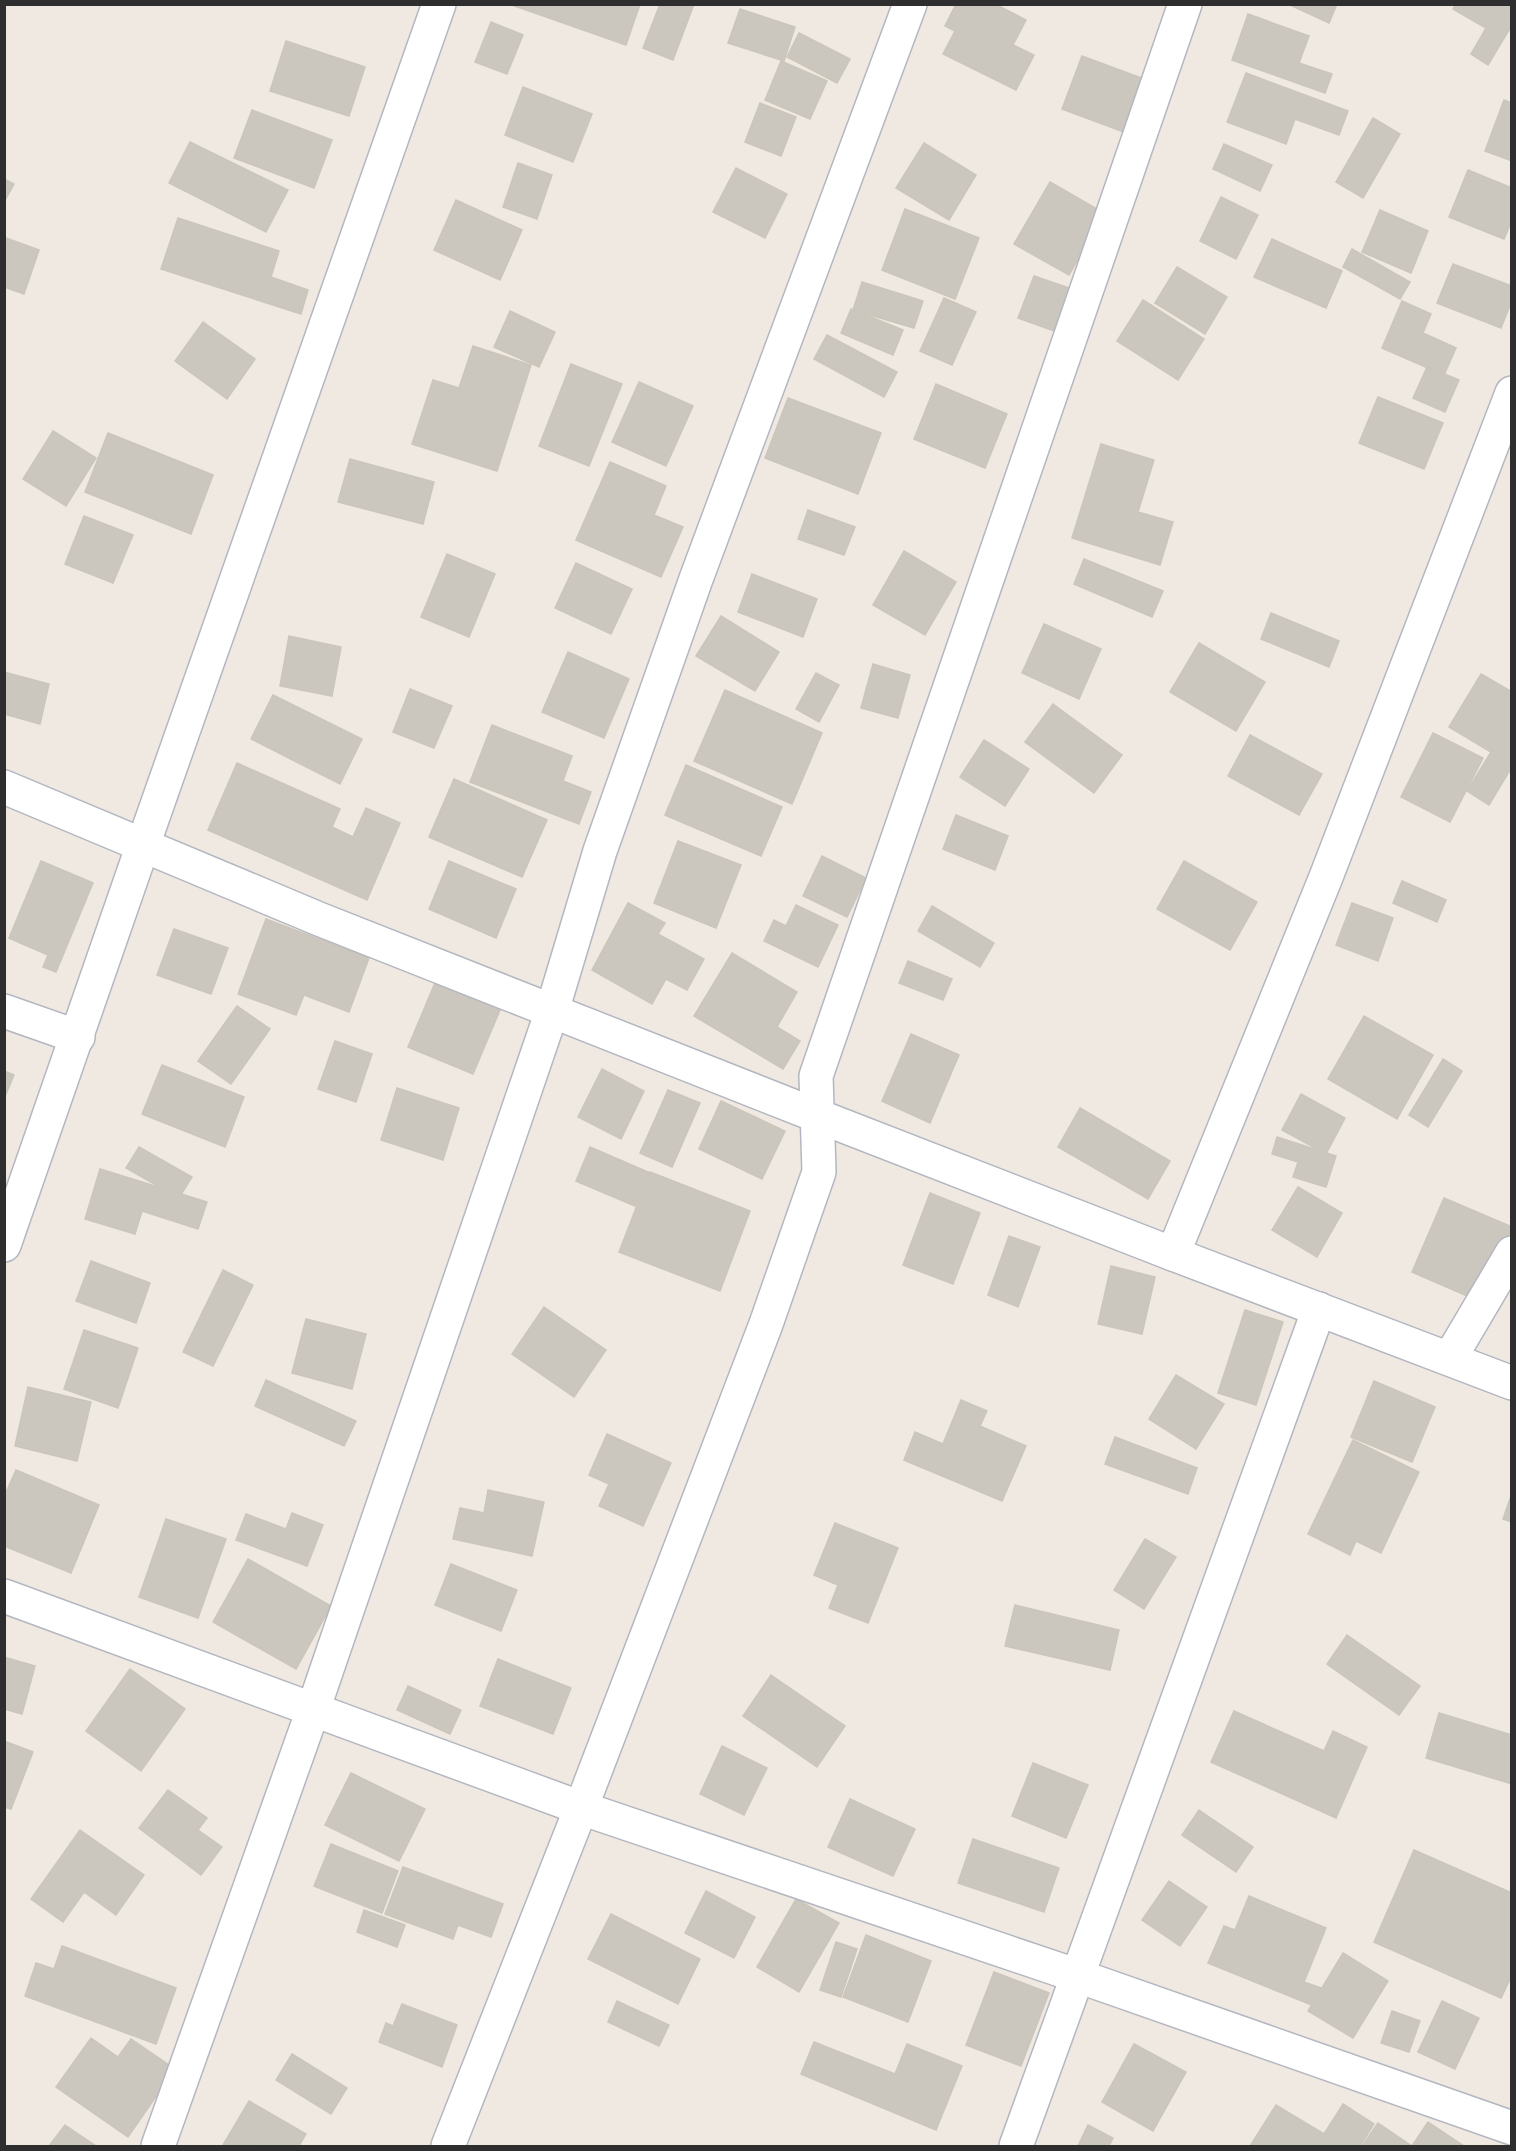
<svg xmlns="http://www.w3.org/2000/svg" width="1516" height="2151" viewBox="0 0 1516 2151" font-family="Poppins,sans-serif">
<rect width="100%" height="100%" fill="#efe9e1"/>
<g fill="#cbc7bf" stroke="#cbc5ba" stroke-width="1.5">
<polygon points="509,4 640,4 626,45"/>
<polygon points="660,4 694,4 673,60 643,48"/>
<polygon points="956,4 995,4 1026,20 1013,45 1034,55 1016,90 943,54 955,31 945,26"/>
<polygon points="1288,4 1337,4 1329,23"/>
<polygon points="1456,4 1512,4 1512,25 1488,65 1471,54 1486,28 1453,9"/>
<polygon points="740,9 795,27 784,61 728,43"/>
<polygon points="1248,14 1309,36 1299,63 1332,74 1325,93 1232,60"/>
<polygon points="491,22 523,35 507,74 475,62"/>
<polygon points="799,33 850,59 837,83 787,57"/>
<polygon points="286,41 365,67 349,116 270,91"/>
<polygon points="1082,56 1152,82 1132,135 1062,109"/>
<polygon points="781,61 827,81 810,119 765,100"/>
<polygon points="1246,73 1348,111 1339,135 1295,119 1286,144 1227,122"/>
<polygon points="523,87 592,114 573,162 505,135"/>
<polygon points="1504,100 1512,103 1512,161 1485,151"/>
<polygon points="760,103 796,117 781,156 745,142"/>
<polygon points="252,110 332,140 314,188 234,158"/>
<polygon points="1373,118 1400,134 1363,198 1336,182"/>
<polygon points="190,142 288,190 266,232 169,183"/>
<polygon points="924,143 976,175 949,220 896,188"/>
<polygon points="1224,144 1272,165 1260,191 1213,169"/>
<polygon points="518,163 552,175 537,219 503,207"/>
<polygon points="736,168 787,194 765,238 713,212"/>
<polygon points="1468,170 1512,188 1512,220 1504,239 1449,217"/>
<polygon points="4,179 14,184 4,202"/>
<polygon points="1050,182 1104,213 1069,275 1014,244"/>
<polygon points="1221,197 1258,215 1236,259 1200,241"/>
<polygon points="456,200 522,230 500,280 434,250"/>
<polygon points="905,209 979,238 955,299 882,270"/>
<polygon points="1380,210 1428,231 1411,273 1362,252"/>
<polygon points="178,218 279,251 271,277 308,290 301,314 161,269"/>
<polygon points="6,238 39,250 24,294 4,287"/>
<polygon points="1272,239 1342,271 1326,308 1254,277"/>
<polygon points="1352,249 1410,282 1400,299 1343,267"/>
<polygon points="1453,264 1512,286 1512,300 1501,328 1437,303"/>
<polygon points="1177,267 1227,297 1205,334 1155,303"/>
<polygon points="1034,276 1072,289 1057,332 1018,318"/>
<polygon points="862,282 923,301 914,328 853,310"/>
<polygon points="944,298 976,312 952,365 920,351"/>
<polygon points="1143,300 1204,339 1178,380 1117,341"/>
<polygon points="1402,301 1431,314 1423,333 1456,348 1444,375 1382,348"/>
<polygon points="851,309 903,330 893,355 841,333"/>
<polygon points="510,311 555,332 539,367 494,347"/>
<polygon points="203,322 255,359 227,399 175,361"/>
<polygon points="827,335 897,372 884,397 814,359"/>
<polygon points="473,346 531,365 497,471 412,444 433,380 459,388"/>
<polygon points="571,364 622,384 589,466 539,446"/>
<polygon points="1427,367 1459,380 1445,412 1413,398"/>
<polygon points="639,382 693,406 666,466 612,442"/>
<polygon points="936,384 1007,414 985,468 914,439"/>
<polygon points="1378,397 1443,423 1424,469 1359,443"/>
<polygon points="788,398 881,433 858,494 765,458"/>
<polygon points="53,431 96,458 66,506 23,479"/>
<polygon points="108,433 213,475 191,534 85,492"/>
<polygon points="1101,444 1154,460 1138,512 1173,522 1160,565 1072,538"/>
<polygon points="350,459 434,482 423,524 338,502"/>
<polygon points="610,462 666,486 654,515 683,527 661,577 576,540"/>
<polygon points="808,510 855,527 844,555 798,539"/>
<polygon points="84,516 133,535 113,583 65,564"/>
<polygon points="904,551 956,582 925,635 873,605"/>
<polygon points="447,554 495,574 469,637 421,617"/>
<polygon points="1084,559 1163,591 1152,617 1074,584"/>
<polygon points="576,563 632,589 611,634 555,608"/>
<polygon points="752,574 817,599 803,637 738,612"/>
<polygon points="1271,613 1339,641 1329,667 1261,639"/>
<polygon points="721,616 779,652 755,691 696,656"/>
<polygon points="1044,624 1101,649 1079,699 1022,673"/>
<polygon points="289,636 341,647 332,696 280,686"/>
<polygon points="1199,643 1265,682 1236,731 1170,692"/>
<polygon points="568,652 629,679 604,738 542,712"/>
<polygon points="873,664 910,675 898,718 861,708"/>
<polygon points="4,672 49,684 40,724 4,714"/>
<polygon points="816,673 839,685 819,722 796,709"/>
<polygon points="1481,674 1512,692 1512,770 1510,770 1489,805 1467,791 1491,752 1449,727"/>
<polygon points="410,689 452,706 434,748 393,732"/>
<polygon points="725,690 822,733 792,804 694,761"/>
<polygon points="273,695 362,739 340,784 251,739"/>
<polygon points="1053,704 1122,755 1094,793 1025,742"/>
<polygon points="492,725 572,756 563,781 591,792 579,824 470,782"/>
<polygon points="1433,733 1483,758 1450,822 1401,797"/>
<polygon points="1250,735 1322,774 1299,815 1228,776"/>
<polygon points="984,740 1029,769 1005,806 960,777"/>
<polygon points="237,763 340,809 332,827 353,837 366,808 400,823 367,900 208,830"/>
<polygon points="686,765 782,807 761,856 665,815"/>
<polygon points="454,779 547,820 522,877 429,837"/>
<polygon points="956,815 1008,836 995,870 943,849"/>
<polygon points="678,841 741,865 716,928 654,903"/>
<polygon points="822,856 866,878 847,917 803,896"/>
<polygon points="41,861 93,883 56,972 43,967 48,955 9,938"/>
<polygon points="449,861 516,889 496,938 429,909"/>
<polygon points="1184,861 1257,902 1230,950 1157,909"/>
<polygon points="1402,881 1446,900 1437,922 1393,903"/>
<polygon points="628,903 665,923 658,934 704,959 687,990 666,979 652,1004 592,970"/>
<polygon points="1352,903 1393,918 1378,961 1336,945"/>
<polygon points="796,905 838,925 818,967 764,941 774,920 786,926"/>
<polygon points="932,906 994,943 980,967 918,931"/>
<polygon points="266,919 369,958 349,1012 304,995 296,1015 238,994"/>
<polygon points="174,929 228,948 211,994 157,975"/>
<polygon points="732,953 797,992 777,1027 800,1041 783,1069 694,1016"/>
<polygon points="908,961 952,979 943,1000 899,983"/>
<polygon points="435,983 500,1010 473,1074 408,1047"/>
<polygon points="237,1006 270,1029 231,1084 198,1061"/>
<polygon points="1364,1016 1433,1055 1397,1119 1328,1079"/>
<polygon points="911,1034 959,1055 930,1123 882,1101"/>
<polygon points="335,1041 372,1054 356,1102 318,1089"/>
<polygon points="1443,1059 1462,1071 1428,1127 1409,1115"/>
<polygon points="162,1065 244,1097 225,1147 142,1114"/>
<polygon points="602,1069 644,1091 621,1139 578,1117"/>
<polygon points="4,1071 14,1075 4,1099"/>
<polygon points="397,1088 459,1108 443,1160 381,1140"/>
<polygon points="668,1090 700,1103 672,1167 640,1153"/>
<polygon points="1301,1094 1345,1118 1326,1154 1282,1130"/>
<polygon points="721,1101 785,1131 762,1179 699,1149"/>
<polygon points="1080,1108 1170,1161 1148,1199 1058,1147"/>
<polygon points="1277,1137 1336,1156 1326,1187 1293,1177 1298,1162 1272,1154"/>
<polygon points="139,1147 192,1177 179,1198 126,1168"/>
<polygon points="590,1147 650,1173 635,1206 576,1181"/>
<polygon points="100,1169 207,1202 198,1229 142,1211 135,1234 85,1219"/>
<polygon points="650,1172 750,1211 720,1291 619,1252"/>
<polygon points="1298,1187 1342,1213 1317,1257 1272,1230"/>
<polygon points="930,1193 980,1213 953,1284 903,1265"/>
<polygon points="1444,1198 1512,1227 1481,1302 1412,1272"/>
<polygon points="1009,1236 1040,1247 1018,1307 988,1295"/>
<polygon points="91,1261 150,1283 136,1323 76,1301"/>
<polygon points="1111,1266 1155,1277 1142,1334 1098,1324"/>
<polygon points="223,1270 253,1285 213,1366 183,1352"/>
<polygon points="544,1307 606,1350 574,1397 512,1354"/>
<polygon points="1245,1310 1283,1322 1256,1405 1218,1393"/>
<polygon points="306,1319 366,1334 352,1389 292,1373"/>
<polygon points="84,1330 138,1348 118,1408 64,1389"/>
<polygon points="1176,1375 1224,1404 1196,1449 1149,1419"/>
<polygon points="266,1380 356,1421 344,1446 255,1406"/>
<polygon points="1374,1381 1435,1407 1412,1462 1351,1437"/>
<polygon points="28,1387 91,1402 77,1461 15,1446"/>
<polygon points="961,1400 987,1411 980,1426 1026,1446 1002,1501 904,1460 915,1432 943,1444"/>
<polygon points="607,1434 671,1463 643,1526 599,1506 609,1484 589,1475"/>
<polygon points="1115,1437 1197,1468 1188,1494 1105,1464"/>
<polygon points="1353,1440 1419,1472 1381,1553 1356,1541 1350,1555 1308,1534"/>
<polygon points="16,1470 99,1505 71,1573 4,1546 4,1497"/>
<polygon points="488,1490 544,1502 532,1556 453,1539 460,1508 484,1513"/>
<polygon points="1512,1493 1512,1522 1503,1519"/>
<polygon points="292,1513 323,1525 307,1566 236,1540 246,1514 286,1529"/>
<polygon points="166,1519 226,1539 198,1618 139,1597"/>
<polygon points="835,1523 898,1548 868,1623 829,1608 838,1585 814,1575"/>
<polygon points="1145,1539 1176,1557 1144,1609 1114,1590"/>
<polygon points="248,1559 331,1606 296,1669 213,1622"/>
<polygon points="451,1564 517,1590 501,1631 435,1605"/>
<polygon points="1015,1605 1119,1630 1110,1670 1005,1646"/>
<polygon points="1347,1635 1420,1686 1399,1715 1327,1664"/>
<polygon points="4,1657 35,1666 22,1714 4,1709"/>
<polygon points="498,1659 571,1688 553,1734 480,1706"/>
<polygon points="130,1669 185,1709 141,1771 86,1731"/>
<polygon points="771,1675 845,1726 817,1767 743,1716"/>
<polygon points="408,1686 461,1710 450,1734 397,1710"/>
<polygon points="1234,1711 1324,1751 1333,1731 1367,1747 1336,1818 1211,1762"/>
<polygon points="1439,1713 1512,1735 1512,1784 1426,1758"/>
<polygon points="4,1741 33,1752 11,1809 4,1807"/>
<polygon points="722,1746 767,1768 744,1815 700,1794"/>
<polygon points="1033,1763 1088,1785 1066,1838 1012,1816"/>
<polygon points="351,1773 425,1809 399,1861 325,1825"/>
<polygon points="168,1790 207,1818 198,1830 222,1847 201,1875 139,1828"/>
<polygon points="850,1799 915,1829 893,1876 828,1847"/>
<polygon points="1199,1810 1253,1847 1236,1872 1182,1835"/>
<polygon points="80,1830 144,1875 116,1915 84,1892 63,1922 31,1899"/>
<polygon points="973,1839 1059,1868 1044,1912 958,1883"/>
<polygon points="331,1844 398,1871 382,1913 314,1886"/>
<polygon points="1414,1850 1512,1893 1512,1975 1501,1998 1374,1942"/>
<polygon points="403,1867 503,1904 491,1937 458,1925 453,1939 385,1914"/>
<polygon points="1169,1881 1207,1907 1180,1946 1142,1920"/>
<polygon points="706,1891 755,1917 734,1958 685,1933"/>
<polygon points="1249,1896 1326,1928 1304,1982 1321,1988 1314,2006 1208,1963 1224,1926 1235,1930"/>
<polygon points="796,1899 839,1923 799,1992 757,1967"/>
<polygon points="364,1910 405,1925 397,1947 357,1932"/>
<polygon points="611,1914 700,1959 678,2004 588,1959"/>
<polygon points="866,1935 931,1961 908,2022 843,1997"/>
<polygon points="836,1942 857,1949 841,1997 820,1990"/>
<polygon points="62,1946 176,1988 156,2044 25,1996 36,1963 54,1969"/>
<polygon points="1343,1953 1388,1981 1353,2038 1308,2011"/>
<polygon points="994,1972 1049,1993 1021,2066 966,2045"/>
<polygon points="617,2001 669,2025 659,2046 608,2022"/>
<polygon points="1442,2001 1479,2018 1455,2069 1418,2052"/>
<polygon points="402,2004 457,2025 442,2067 379,2042 386,2023 393,2026"/>
<polygon points="1392,2011 1420,2021 1409,2052 1381,2043"/>
<polygon points="91,2038 118,2057 131,2039 175,2069 128,2137 56,2087"/>
<polygon points="814,2042 895,2074 907,2044 962,2066 936,2130 801,2074"/>
<polygon points="1134,2044 1186,2072 1153,2131 1102,2102"/>
<polygon points="292,2054 347,2088 331,2114 276,2080"/>
<polygon points="249,2101 306,2134 299,2146 223,2145"/>
<polygon points="1343,2104 1374,2124 1360,2146 1250,2146 1276,2105 1324,2134"/>
<polygon points="1428,2122 1464,2146 1362,2146 1378,2123 1412,2146"/>
<polygon points="65,2125 96,2146 49,2146"/>
<polygon points="1088,2125 1113,2138 1109,2146 1078,2146"/>
</g>
<g fill="none" stroke-linecap="round" stroke-linejoin="round">
<g stroke="#b4b7c1" stroke-width="36">
<g id="minor">
<polyline points="4,787 319,919 818,1116 1173,1254 1512,1383"/>
<polyline points="4,1011 78,1037"/>
<polyline points="4,1245 143,845 439,4"/>
<polyline points="1173,1254 1326,877 1512,393"/>
<polyline points="1450,1358 1512,1253"/>
<polyline points="4,1596 581,1808 1078,1976 1512,2128"/>
<polyline points="158,2146 313,1710 552,1011 600,851 696,579 910,4"/>
<polyline points="448,2146 581,1808 766,1324 819,1172 816,1076 1185,4"/>
<polyline points="1016,2146 1319,1309"/>
</g>
</g>
<use href="#minor" stroke="#fff" stroke-width="33"/>
</g>
<rect width="1516" height="2151" fill="none" stroke="#2e2e2e" stroke-width="12"/>
</svg>
